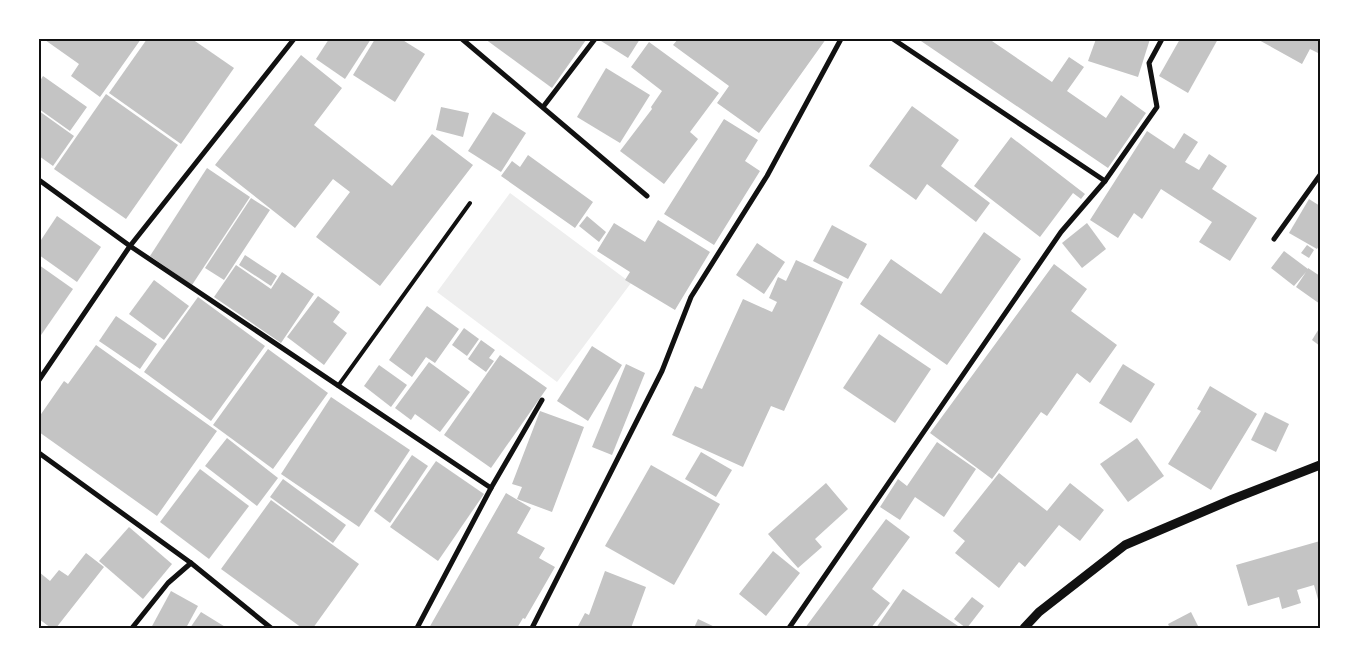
<svg xmlns="http://www.w3.org/2000/svg" width="1359" height="667" viewBox="0 0 1359 667" font-family="'Nunito Sans',sans-serif">
<rect width="100%" height="100%" fill="#fff"/>
<polygon fill="#eee" points="510,193 631,283 557,382 437,292"/>
<g fill="#c4c4c4">
<polygon points="46,39 141,39 100,97 71,76 79,64 45,40"/>
<polygon points="147,39 192,39 234,68 181,144 109,93"/>
<polygon points="329,39 371,39 345,79 316,59"/>
<polygon points="375,39 401,39 425,54 395,102 353,75"/>
<polygon points="485,39 585,39 586,40 552,88"/>
<polygon points="603,39 640,39 628,58 601,41"/>
<polygon points="678,39 826,39 759,133 717,103 729,86 673,45"/>
<polygon points="918,39 989,39 1052,82 1069,57 1084,67 1067,91 1106,118 1121,95 1146,113 1108,168"/>
<polygon points="1096,39 1150,39 1138,77 1088,61"/>
<polygon points="1180,39 1218,39 1188,93 1159,76"/>
<polygon points="1257,39 1320,39 1320,54 1310,49 1302,64"/>
<polygon points="649,42 719,93 690,132 698,139 664,184 620,151 652,109 651,107 662,91 631,67"/>
<polygon points="301,55 342,88 314,125 392,186 432,134 473,165 380,286 316,237 350,192 333,179 295,228 215,165"/>
<polygon points="606,68 650,95 620,143 577,117"/>
<polygon points="43,76 87,107 70,131 39,109 39,80 40,81"/>
<polygon points="106,94 178,145 126,219 54,169"/>
<polygon points="912,106 959,140 941,166 990,203 976,222 927,184 916,200 869,166"/>
<polygon points="441,107 469,113 463,137 436,130"/>
<polygon points="39,111 74,136 53,166 39,156"/>
<polygon points="493,112 526,133 501,172 468,151"/>
<polygon points="724,119 758,140 745,161 760,171 714,245 664,214"/>
<polygon points="1147,131 1174,149 1184,133 1198,142 1185,162 1199,170 1209,154 1227,166 1212,189 1257,218 1230,261 1199,242 1212,222 1161,189 1142,219 1134,213 1118,238 1090,220"/>
<polygon points="1011,137 1085,194 1081,199 1073,193 1040,237 974,186"/>
<polygon points="528,155 593,202 575,228 501,176 512,161 520,167"/>
<polygon points="207,168 250,197 192,285 150,256"/>
<polygon points="251,198 270,210 224,280 205,268"/>
<polygon points="1309,199 1320,206 1320,244 1317,249 1289,233"/>
<polygon points="57,216 101,247 77,282 39,255 39,243"/>
<polygon points="587,216 606,232 599,242 579,226"/>
<polygon points="658,220 710,252 675,310 625,280 630,272 597,251 614,223 645,242"/>
<polygon points="1087,223 1106,249 1082,268 1062,243"/>
<polygon points="832,225 867,244 848,279 813,261"/>
<polygon points="984,232 1021,259 947,365 860,304 891,259 941,294"/>
<polygon points="757,243 785,262 764,294 736,275"/>
<polygon points="1307,245 1314,250 1309,258 1301,253"/>
<polygon points="1284,251 1308,269 1308,268 1320,276 1320,304 1296,287 1306,272 1294,286 1271,268"/>
<polygon points="245,255 277,276 271,286 239,265"/>
<polygon points="796,260 843,282 784,411 771,406 743,467 672,435 695,386 702,389 743,299 772,312 777,302 769,298 778,277 786,281"/>
<polygon points="1054,264 1087,289 1071,311 1117,345 1090,383 1077,373 1047,416 1041,412 992,479 930,433"/>
<polygon points="39,265 73,289 39,338"/>
<polygon points="236,265 271,289 282,272 314,294 281,343 214,297"/>
<polygon points="154,280 189,306 164,340 129,314"/>
<polygon points="318,296 340,312 333,322 347,333 324,365 287,337"/>
<polygon points="198,297 265,346 211,421 144,372"/>
<polygon points="427,306 459,329 435,363 426,357 412,377 389,360"/>
<polygon points="116,316 157,344 140,369 99,341"/>
<polygon points="1320,327 1320,346 1312,340"/>
<polygon points="464,328 479,339 467,356 452,345"/>
<polygon points="879,334 931,369 895,423 843,388"/>
<polygon points="481,340 495,350 489,358 494,361 486,372 468,359"/>
<polygon points="96,345 217,431 157,516 39,432 39,417 64,381 68,384"/>
<polygon points="592,346 622,365 588,421 557,401"/>
<polygon points="268,349 328,393 273,469 213,425"/>
<polygon points="500,355 547,388 491,468 444,435"/>
<polygon points="429,362 470,392 440,432 415,414 411,420 395,408"/>
<polygon points="626,364 645,373 612,455 592,447"/>
<polygon points="1123,364 1155,384 1131,423 1099,403"/>
<polygon points="379,365 407,385 391,407 364,386"/>
<polygon points="1210,386 1257,414 1211,490 1168,464 1201,411 1197,409"/>
<polygon points="331,397 410,450 359,527 281,474"/>
<polygon points="540,411 584,427 552,512 517,499 522,487 512,484"/>
<polygon points="1265,412 1289,424 1276,452 1251,440"/>
<polygon points="227,438 278,478 257,506 205,466"/>
<polygon points="1137,438 1164,476 1128,502 1100,464"/>
<polygon points="937,442 976,469 944,517 915,497 900,520 880,507 898,479 907,486"/>
<polygon points="701,452 732,470 716,497 685,479"/>
<polygon points="412,455 428,466 390,523 374,511"/>
<polygon points="436,461 484,494 438,561 390,527"/>
<polygon points="651,465 720,504 674,585 605,546"/>
<polygon points="200,469 249,506 209,559 160,522"/>
<polygon points="999,473 1047,511 1070,483 1104,510 1080,541 1059,525 1025,567 1019,562 999,588 955,553 965,541 953,531"/>
<polygon points="283,479 346,525 333,543 270,497"/>
<polygon points="826,483 848,509 815,539 822,547 798,568 768,534"/>
<polygon points="506,493 531,508 517,533 545,548 539,558 555,567 525,619 523,618 517,628 429,628"/>
<polygon points="271,500 359,564 313,628 302,628 221,569"/>
<polygon points="886,519 910,537 872,589 890,603 871,628 805,628"/>
<polygon points="129,527 172,564 143,599 99,561"/>
<polygon points="1320,541 1320,603 1319,603 1314,585 1297,590 1301,603 1282,609 1279,597 1248,606 1236,565"/>
<polygon points="773,551 800,573 766,616 739,594"/>
<polygon points="86,553 104,567 56,628 51,628 39,619 39,572 50,581 59,570 68,576"/>
<polygon points="605,571 646,587 631,628 577,628 585,613 589,615"/>
<polygon points="903,589 961,628 876,628"/>
<polygon points="171,591 198,606 186,628 151,628"/>
<polygon points="972,597 984,606 967,628 966,628 954,619"/>
<polygon points="201,612 227,628 190,628"/>
<polygon points="1191,612 1199,628 1170,628 1168,624"/>
<polygon points="698,619 717,628 694,628"/>
</g>
<g fill="none" stroke-linecap="round" stroke-linejoin="round">
<polyline stroke="#111" stroke-width="4" points="338,386 470,203"/>
<g stroke="#111" stroke-width="5">
<polyline points="462,39 647,196"/>
<polyline points="893,39 1105,181"/>
<polyline points="543,107 595,39"/>
<polyline points="39,180 130,246 491,488"/>
<polyline points="1274,239 1320,175"/>
<polyline points="39,380 130,246 294,39"/>
<polyline points="39,453 191,563 271,628"/>
<polyline points="132,628 168,583 191,563"/>
<polyline points="417,628 491,488 542,400"/>
<polyline points="532,628 662,371 691,297 767,176 841,39"/>
<polyline points="789,628 1061,232 1105,181 1157,107 1149,63 1162,39"/>
</g>
<polyline stroke="#111" stroke-width="9" points="1024,628 1039,612 1125,545 1233,499 1320,465"/>
</g>
<rect width="1359" height="667" fill="none" stroke="#ffffff" stroke-width="80"/>
<rect x="40" y="40" width="1279" height="587" fill="none" stroke="#111" stroke-width="2"/>
</svg>
